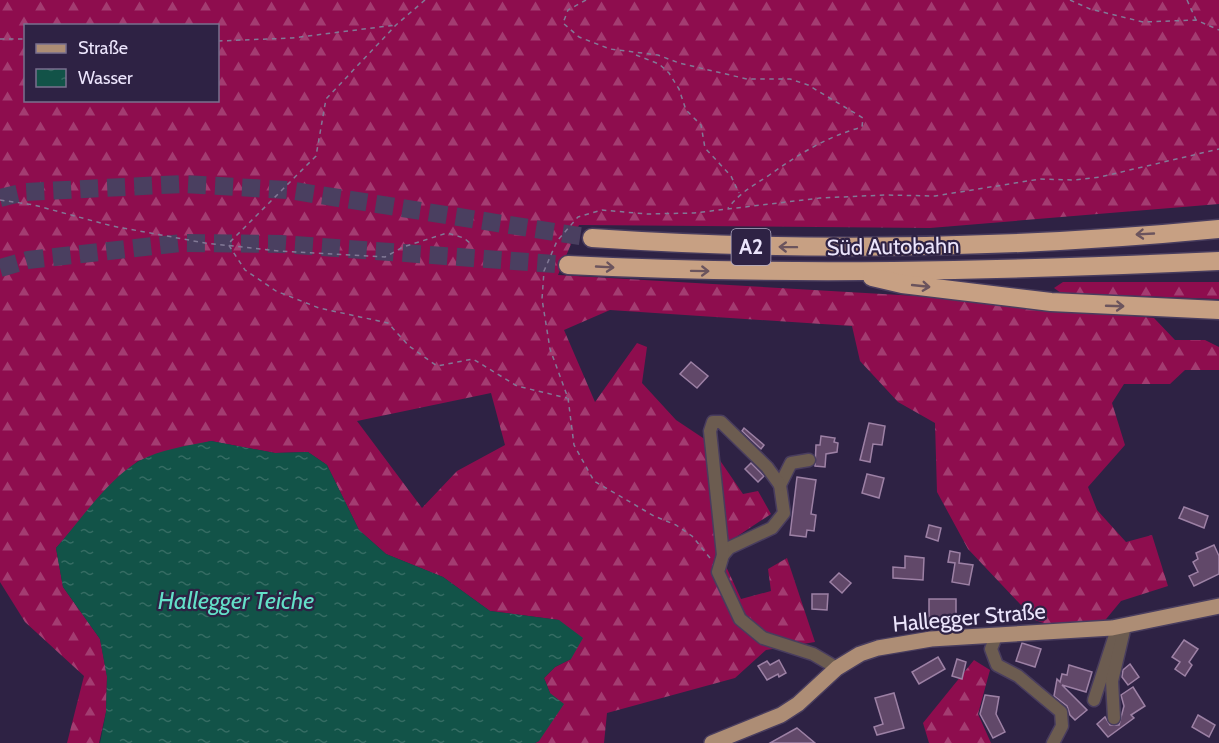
<svg xmlns="http://www.w3.org/2000/svg" width="1219" height="743" viewBox="0 0 1219 743" font-family="Cabin,sans-serif">
<defs>
<pattern id="forest-firs" width="22" height="20" patternUnits="userSpaceOnUse" patternTransform="scale(1.5)"><rect width="22" height="20" fill="#8e0d4e"/><path d="M5 1l3.5 6h-7zM16 11l3.5 6h-7z" fill="#a33c71"/></pattern>
<pattern id="water-ripples" width="26" height="14" patternUnits="userSpaceOnUse" patternTransform="scale(1.5)"><rect width="26" height="14" fill="#125348"/><path d="M2 4q2-2 4 0t4 0M15 11q2-2 4 0t4 0" fill="none" stroke="#356c63"/></pattern>
</defs>
<rect width="100%" height="100%" fill="#2e2244"/>
<g fill="url(#forest-firs)" fill-rule="evenodd">
<path d="M0,0h1219v204l-289,24 -351,-3 -21,50 359,21 237,22 21,22h30l14,7v23h-34l-15,14h-46l-12,19 13,42 -37,42 9,23 29,32 26,-7 16,51 -47,15 -19,23 -47,3 -20,-7 -67,-71 -31,-57 -2,-69 -37,-21 -38,-41 -8,-35 -242,-16 -46,20 31,72 42,-59 10,4 -5,36 34,37 30,20 37,54 15,-3 13,23 -53,35 23,50 30,-8 -3,-22 19,-11 28,84 -49,8 -31,28 -128,35 -3,30h-69l4,-2 11,-48 -6,-15 11,-11 16,-8 -12,-39 -69,-9 -47,-34 -57,-23 -27,-24 -32,-65 -19,-13 -33,1 -64,-12 -73,20 -26,23 -56,64 7,39 37,52 7,37 -1,36 -7,31h-32l17,-67 -59,-54 -25,-40zM26,26h192v74h-192zM491,393l14,52 -48,26 -35,37 -65,-87z"/>
<polygon points="1063,282 1219,282 1219,299 1061,293 1054,288"/>
<polygon points="974,660 990,670 978,714 991,743 929,743 923,723"/>
</g>
<path fill="url(#water-ripples)" d="M211,441l64,12 33,-1 19,13 32,65 27,24 57,23 47,34 69,9 24,18 -12,21 -16,8 -11,11 6,15 14,11 -25,37 -4,2h-435l6,-31 1,-35 -7,-38 -37,-52 -7,-39c23,-26 53,-70 83,-87 22,-12 48,-15 72,-20z"/>
<g fill="#614869" stroke="#9d81a5" stroke-width="1.5">
<polygon points="691,362 708,376 697,388 680,374"/>
<polygon points="869,423 885,426 882,445 873,444 870,462 860,460"/>
<polygon points="744,428 764,445 761,449 742,431"/>
<polygon points="821,436 835,438 834,442 838,443 837,452 826,454 825,467 815,466 816,445 820,445"/>
<polygon points="751,463 764,476 758,482 745,469"/>
<polygon points="867,474 884,478 879,498 862,493"/>
<polygon points="797,477 816,480 811,514 816,515 814,531 807,530 806,537 790,535"/>
<polygon points="1184,507 1208,516 1204,528 1179,518"/>
<polygon points="929,525 941,528 938,541 926,537"/>
<polygon points="1214,545 1219,556 1219,574 1194,586 1189,576 1198,572 1193,562 1198,559 1196,553"/>
<polygon points="950,551 960,553 959,563 973,565 969,585 952,582 955,563 948,562"/>
<polygon points="905,556 924,558 923,580 893,578 893,567 905,568"/>
<polygon points="839,573 851,583 842,593 830,582"/>
<polygon points="812,594 828,594 827,610 812,609"/>
<polygon points="929,599 956,599 956,620 929,619"/>
<polygon points="1184,640 1198,649 1189,662 1192,665 1185,676 1175,669 1180,662 1172,657"/>
<polygon points="1022,643 1041,649 1035,667 1016,661"/>
<polygon points="938,657 945,669 919,684 912,672"/>
<polygon points="957,659 966,662 962,679 952,676"/>
<polygon points="779,660 786,673 779,677 778,674 767,680 758,666 767,661 770,665"/>
<polygon points="1130,664 1139,677 1128,685 1122,677 1123,670"/>
<polygon points="1069,665 1092,672 1086,692 1062,685 1087,710 1075,720 1070,715 1067,706 1054,696 1057,679 1060,682 1062,674 1067,675"/>
<polygon points="1133,687 1145,706 1131,715 1134,718 1108,737 1097,724 1105,717 1110,725 1119,725 1124,706 1121,695"/>
<polygon points="894,693 904,728 877,735 874,727 883,724 875,698"/>
<polygon points="985,695 999,697 996,714 1005,732 993,738 980,714"/>
<polygon points="1198,715 1215,725 1209,737 1192,727"/>
<polygon points="797,728 815,743 770,743"/>
</g>
<g fill="none" stroke-linecap="round" stroke-linejoin="round">
<g stroke="#4a3f60" stroke-width="18" stroke-dasharray="18 9" stroke-linecap="butt">
<polyline points="0,198 25,192 183,184 288,190 592,238"/>
<polyline points="0,268 28,260 181,243 281,244 568,265"/>
</g>
<g stroke="#493d5e" stroke-width="15">
<g id="minor">
<polyline points="809,460 791,463 780,485 784,513 772,528 729,548 723,555 718,572 740,619 763,638 813,654 837,668"/>
<polyline points="723,555 710,431 713,422 721,422 767,467 780,485"/>
<polyline points="997,634 991,649 997,665 1018,676 1061,712 1062,726 1053,743"/>
<polyline points="1094,700 1115,635"/>
<polyline points="1114,718 1112,681 1125,626"/>
</g>
</g>
<g stroke="#493d5e" stroke-width="18">
<polyline id="major" points="712,743 781,715 798,704 837,668 860,654 878,648 931,639 1112,628 1219,606"/>
</g>
<g stroke="#493d5e" stroke-width="21">
<g id="highway">
<path d="M592,238c209,14 419,11 627,-9"/>
<path d="M568,265c217,11 434,6 651,-4"/>
<polyline points="872,277 902,284 1051,302 1219,310"/>
</g>
</g>
<g stroke="#827996" stroke-width="1.5" stroke-dasharray="4.5 4.5" stroke-linecap="butt">
<polyline points="425,0 396,25 326,99 316,156 228,244 245,270 276,291 319,308 388,323 409,346 437,366 473,359 517,386 567,398"/>
<path d="M586,0l-18,10 -5,13 16,14 31,12 48,6 21,8 68,16h43l18,6 55,33 -1,9c-36,10 -63,27 -94,49 -16,10 -28,17 -40,32"/>
<polyline points="1070,0 1090,9 1143,22 1196,20 1219,30"/>
<polyline points="1187,0 1196,20"/>
<polyline points="0,39 26,39"/>
<polyline points="218,41 292,38 396,25"/>
<polyline points="636,55 659,64 669,73 679,89 686,110 701,125 705,148 731,176 739,193"/>
<polyline points="0,200 34,205 112,226 205,243 279,251 385,257 403,247 447,233 464,238 471,244"/>
<polyline points="710,558 692,536 676,525 654,516 594,481 574,445 568,398 550,349 542,299 544,271 557,241 578,217 602,210 647,214 694,213 820,198 885,195 935,196 1040,179 1075,180 1100,177 1219,149"/>
</g>
<use href="#minor" stroke="#6c5c50" stroke-width="12"/>
<use href="#major" stroke="#ad8d75" stroke-width="15"/>
<use href="#highway" stroke="#c7a083" stroke-width="18"/>
</g>
<defs><path id="oneway-shaft" d="M-6 0H5M1.5-3L5.5 0L1.5 3" fill="none" stroke-width="1.6" stroke-linecap="round" stroke-linejoin="round" transform="scale(1.5)"/></defs>
<g stroke="#6b545d">
<use href="#oneway-shaft" transform="translate(1145 234) rotate(177)"/>
<use href="#oneway-shaft" transform="translate(788 247) rotate(-179)"/>
<use href="#oneway-shaft" transform="translate(605 267) rotate(3)"/>
<use href="#oneway-shaft" transform="translate(700 271) rotate(1)"/>
<use href="#oneway-shaft" transform="translate(921 286) rotate(6)"/>
<use href="#oneway-shaft" transform="translate(1115 306) rotate(2)"/>
</g>
<g text-anchor="middle" stroke-width="4.5" stroke-linejoin="round" paint-order="stroke">
<rect fill="#2e2244" stroke="#b3aac5" stroke-width="1.5" x="731.5" y="229" width="39" height="36" rx="4.5"/>
<g font-size="21" font-weight="bold" fill="#ece5fc">
<text x="751" y="254">A2</text>
</g>
<g font-size="22" fill="#ece5fc" stroke="#2e2244">
<text transform="translate(893 246) rotate(-1)" y="8">Süd Autobahn</text>
<text transform="translate(969 617) rotate(-5)" y="8">Hallegger Straße</text>
</g>
<g font-size="24" font-style="italic" fill="#63e0c8" stroke="#2e2244">
<text x="236" y="609">Hallegger Teiche</text>
</g>
</g>
<rect x="24" y="24" width="195" height="78" fill="#2e2244" stroke="#7a708e" stroke-width="1.5"/>
<rect x="36" y="44" width="30" height="9" fill="#ad8d75" stroke="#7a708e" stroke-width="1.5"/>
<text x="78" y="54" font-size="18" fill="#ece5fc">Straße</text>
<rect x="36" y="69" width="30" height="18" fill="url(#water-ripples)" stroke="#7a708e" stroke-width="1.5"/>
<text x="78" y="84" font-size="18" fill="#ece5fc">Wasser</text>
</svg>
